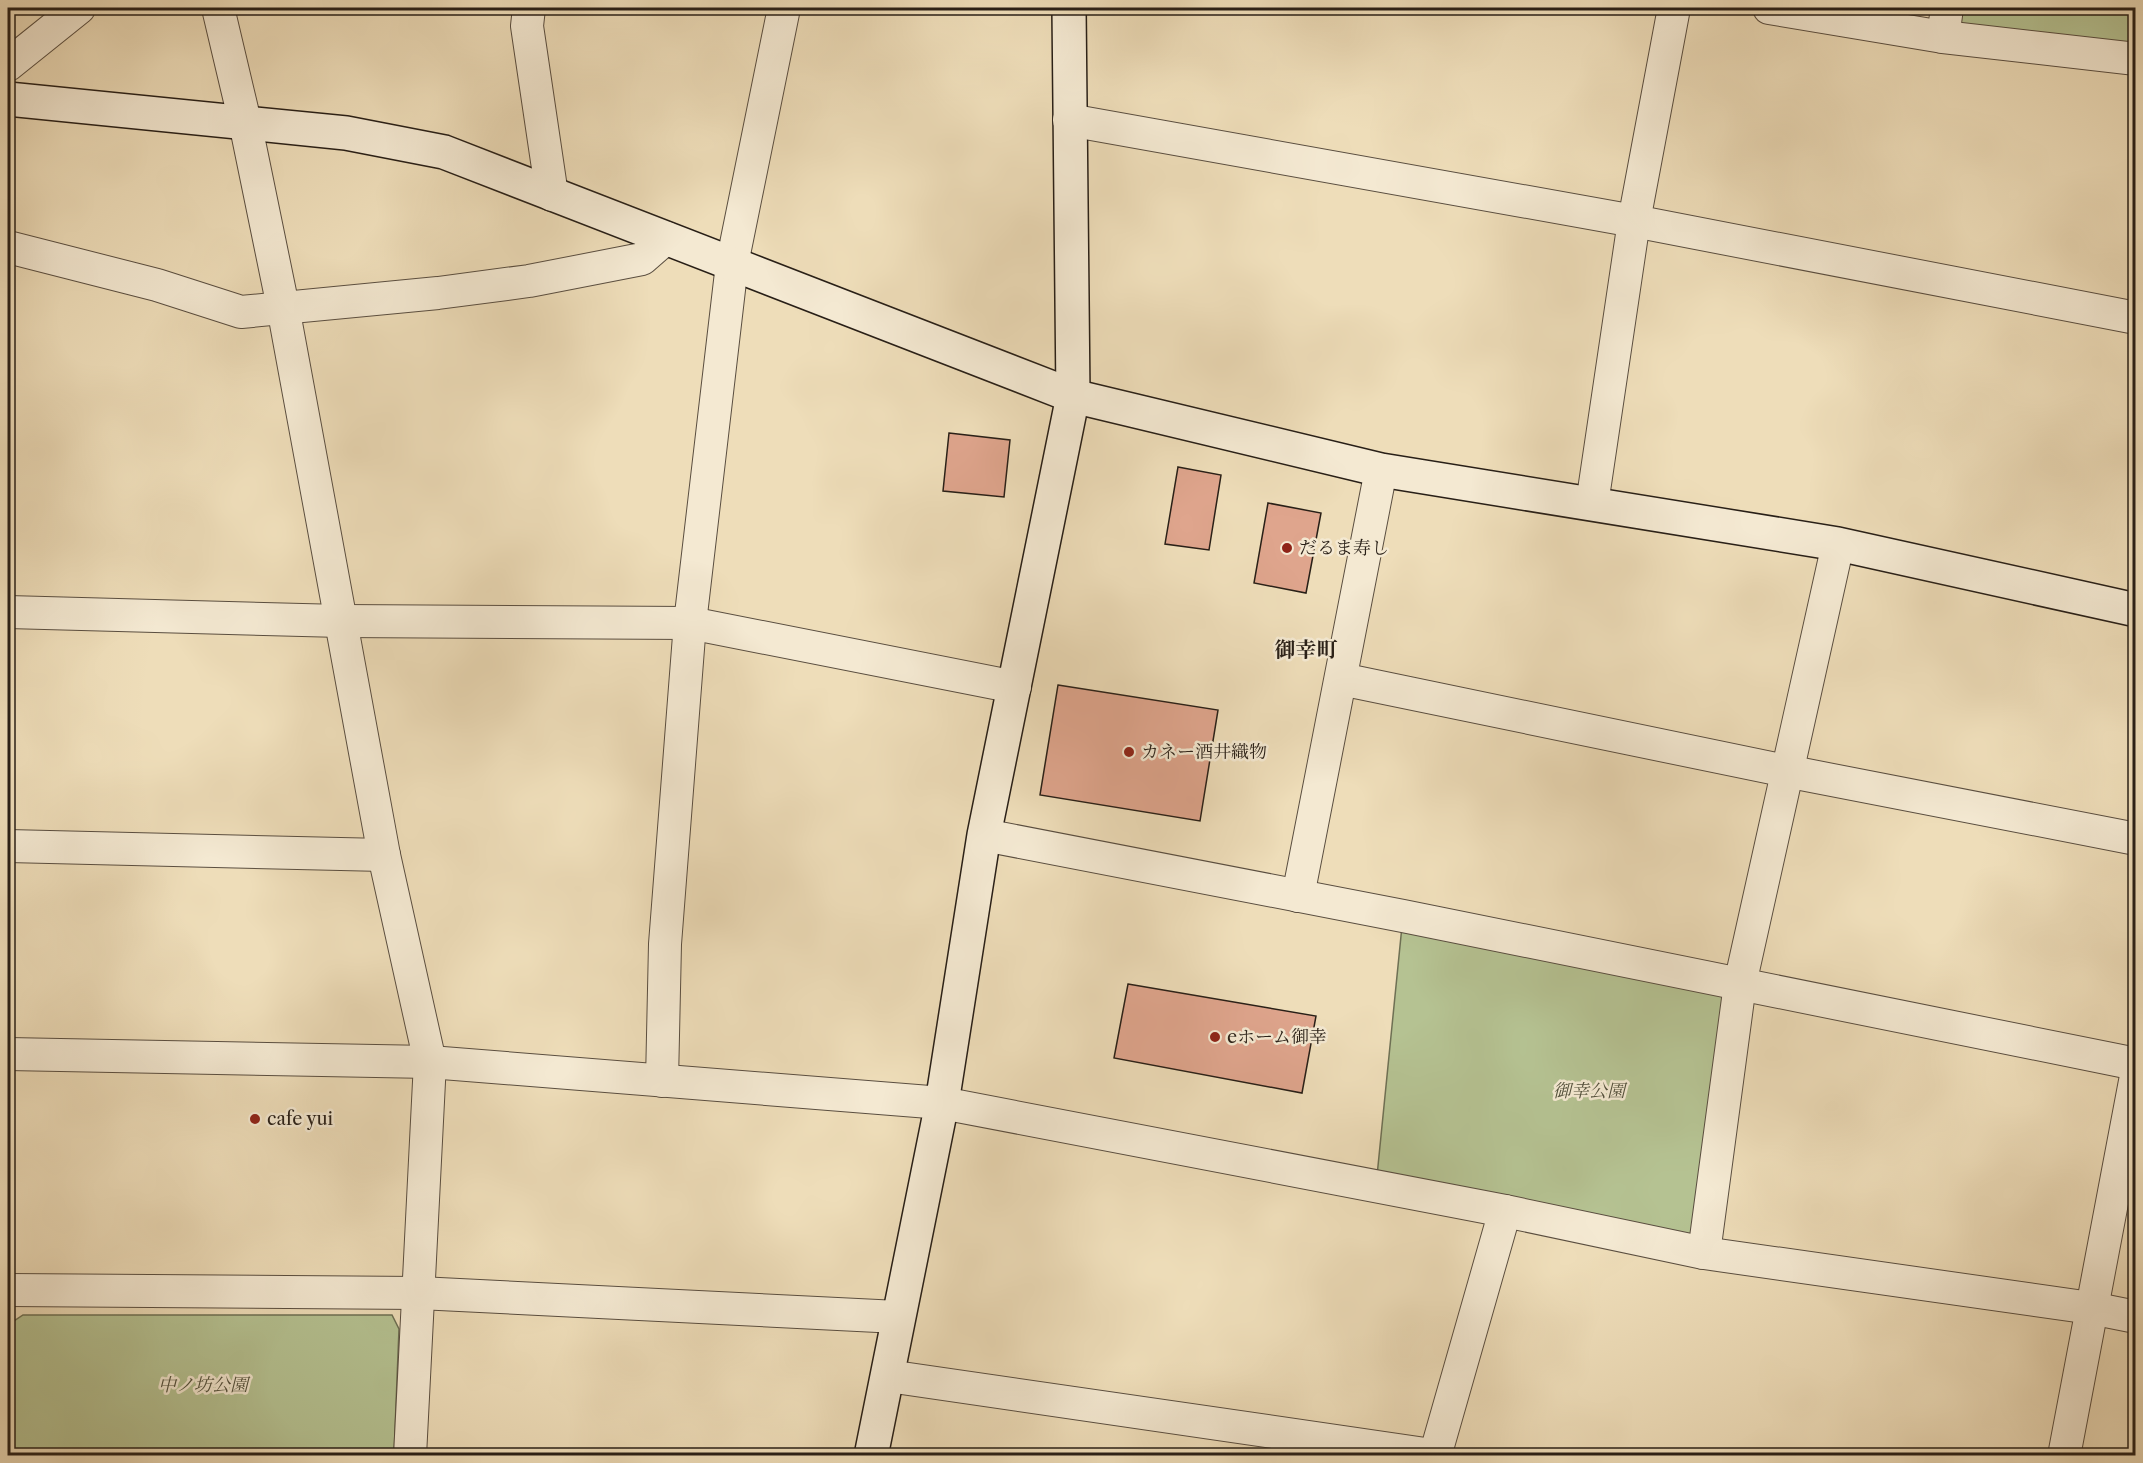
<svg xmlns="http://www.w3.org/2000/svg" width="2143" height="1463" viewBox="0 0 2143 1463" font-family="'Libre Caslon Text','Noto Serif JP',serif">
<rect width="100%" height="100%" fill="#eeddb9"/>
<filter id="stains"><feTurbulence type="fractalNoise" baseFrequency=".00333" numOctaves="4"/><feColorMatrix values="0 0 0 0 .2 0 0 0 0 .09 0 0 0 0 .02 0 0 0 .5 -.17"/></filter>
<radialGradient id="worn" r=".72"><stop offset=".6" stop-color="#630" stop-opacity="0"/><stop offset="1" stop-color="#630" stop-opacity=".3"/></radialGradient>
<g fill="#b5c292" stroke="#6e7054" stroke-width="1.5">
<polygon points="1947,8 2135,8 2135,59 1943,37"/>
<polygon points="1403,916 1740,984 1704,1253 1376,1186"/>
<polygon points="23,1315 392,1315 399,1329 394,1455 8,1455 8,1382 11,1323"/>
</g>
<g fill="#dfa58d" stroke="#281f17" stroke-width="1.5">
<polygon points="949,433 1010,440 1004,497 943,491"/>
<polygon points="1178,467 1221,475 1209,550 1165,544"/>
<polygon points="1268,503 1321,513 1306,593 1254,583"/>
<polygon points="1058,685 1218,710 1200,821 1040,795"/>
<polygon points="1128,984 1316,1016 1302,1093 1114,1058"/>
</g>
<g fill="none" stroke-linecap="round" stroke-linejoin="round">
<g stroke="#5a4e40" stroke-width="34">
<g id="street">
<polyline points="218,8 245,122 283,307 384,855 430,1062 410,1456"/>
<polyline points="529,8 527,26 552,195"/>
<polyline points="1769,8 1943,37 2136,59"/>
<polyline points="1943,37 1947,8"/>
<polyline points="8,65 79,8"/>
<polyline points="1069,120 1634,221 2136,318"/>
<polyline points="8,247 157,285 241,312 438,293 529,281 642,259 666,238"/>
<polyline points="1592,504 1634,221 1674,8"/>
<polyline points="8,612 341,621 690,623 1015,687"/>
<polyline points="1341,679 1786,771 2136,839"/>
<polyline points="984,835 1403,916 2136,1064"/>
<polyline points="8,846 384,855"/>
<polyline points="1298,896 1381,470"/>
<polyline points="8,1054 430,1062 942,1103 1505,1211 1704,1253 2091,1308 2136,1317"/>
<polyline points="662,1081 665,944 690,623 732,264 784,8"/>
<polyline points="1704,1253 1740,984 1838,544"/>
<polyline points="8,1290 419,1293 898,1317"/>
<polyline points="888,1376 1439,1456"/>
<polyline points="1435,1456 1505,1211"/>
<polyline points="2064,1456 2136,1076"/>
</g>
</g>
<g stroke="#281f17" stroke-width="36">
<g id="secondary">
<polyline points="8,99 346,133 444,152 1073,396 1381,470 1838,544 2136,610"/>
<polyline points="871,1456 942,1103 984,835 1073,396 1069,8"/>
</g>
</g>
<use href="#street" stroke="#f4e9d2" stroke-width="32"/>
<use href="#secondary" stroke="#f4e9d2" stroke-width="33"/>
</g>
<g fill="#8f2418" stroke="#f4e9d2" stroke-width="2">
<circle cx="1287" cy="548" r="6"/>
<circle cx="1129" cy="752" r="6"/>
<circle cx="1215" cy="1037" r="6"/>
<circle cx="255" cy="1119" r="6"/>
</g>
<g text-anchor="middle" stroke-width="5" stroke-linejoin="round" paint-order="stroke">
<g font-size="18" fill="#281f17" stroke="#f4e9d2" text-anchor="start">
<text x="1299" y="554">だるま寿し</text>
<text x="1141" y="758">カネー酒井織物</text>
<text x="1227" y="1043">eホーム御幸</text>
<text x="267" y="1125">cafe yui</text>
</g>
<g font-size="18" font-style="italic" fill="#52503c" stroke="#f4e9d2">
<text x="1589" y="1097">御幸公園</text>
<text x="203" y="1391">中ノ坊公園</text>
</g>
<g font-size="21" font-weight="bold" fill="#281f17" stroke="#f4e9d2">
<text x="1306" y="657">御幸町</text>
</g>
</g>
<rect width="2143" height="1463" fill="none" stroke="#eeddb9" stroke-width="30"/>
<rect x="9" y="9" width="2125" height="1445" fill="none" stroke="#281f17" stroke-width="3"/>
<rect x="15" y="15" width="2113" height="1433" fill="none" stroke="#281f17" stroke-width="1.5"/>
<rect width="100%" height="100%" filter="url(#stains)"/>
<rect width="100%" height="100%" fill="url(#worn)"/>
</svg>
